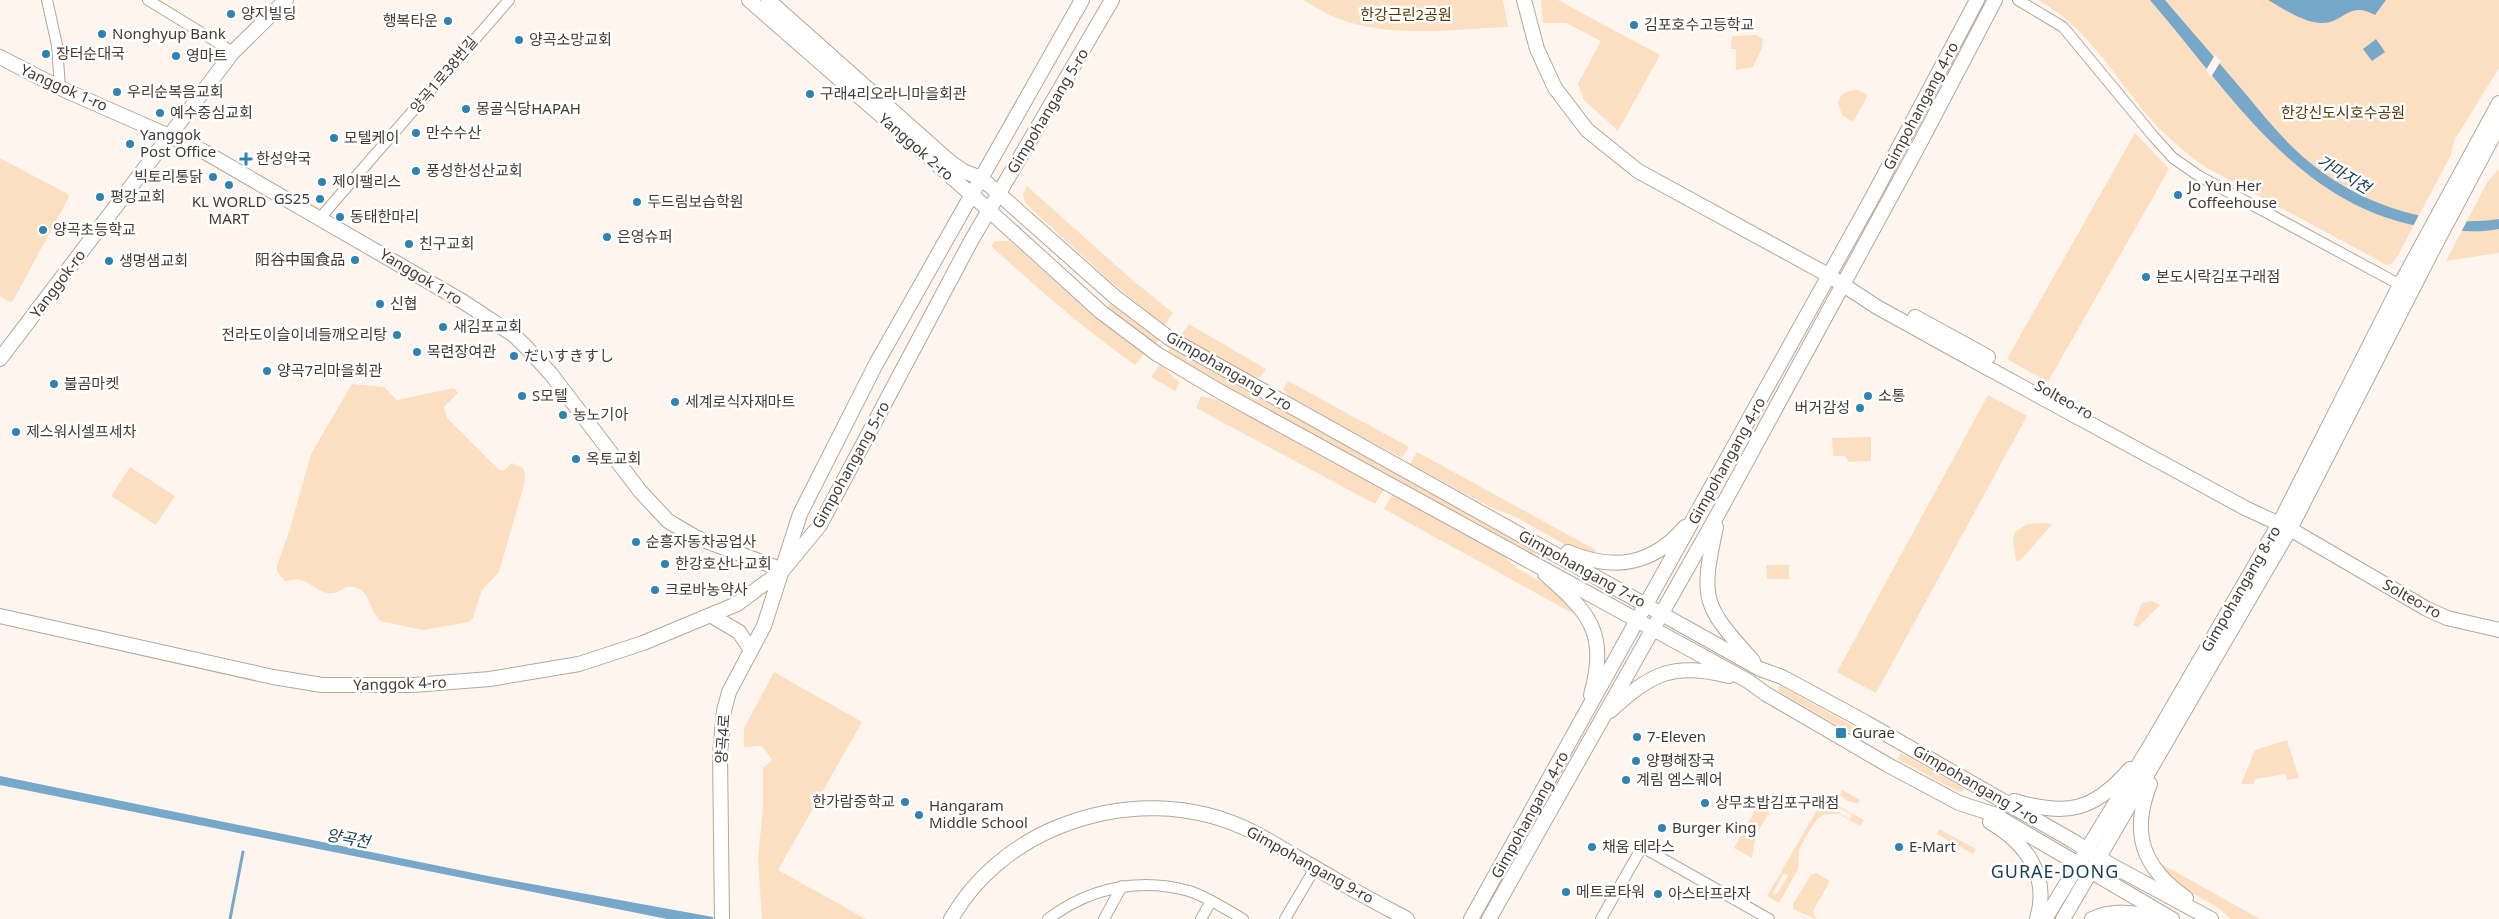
<svg xmlns="http://www.w3.org/2000/svg" width="2499" height="919" viewBox="0 0 2499 919" font-family="'Noto Sans','Noto Sans KR','Noto Sans JP',sans-serif">
<rect width="100%" height="100%" fill="#fef6ee"/>
<g fill="#fcdfc1" fill-rule="evenodd">
<path d="M1303,0h200l5,27c-56,2 -118,12 -171,-9 -12,-5 -23,-12 -34,-18z"/>
<polygon points="1541,0 1558,0 1660,55 1618,131 1584,100 1578,84 1601,41 1566,23 1543,23"/>
<path d="M2038,0h461v68l-45,73 -3,14 -55,104 -5,5 -4,1 -180,-97c-19,-13 -36,-27 -52,-44 -38,-42 -65,-96 -117,-124z"/>
<polygon points="1756,35 1763,39 1762,48 1753,67 1736,70 1736,49 1731,49 1732,36"/>
<path d="M1858,90l8,4 1,3 -14,25 -11,-7 -4,-12c2,-10 10,-13 20,-13z"/>
<polygon points="2135,133 2169,169 2048,382 2007,359"/>
<polygon points="0,158 68,194 69,197 13,301 10,302 0,296"/>
<polygon points="2499,169 2499,253 2446,261 2488,181"/>
<polygon points="1027,186 1130,278 1173,313 1164,326 1109,280 1025,203 1023,194"/>
<path d="M995,241h15l86,77 48,36 -9,11c-51,-36 -98,-77 -144,-119z"/>
<polygon points="1110,303 1158,338 1158,342 1155,343 1108,307"/>
<polygon points="1189,324 1266,369 1260,378 1232,367 1180,336"/>
<polygon points="1170,348 1535,550 1536,554 1532,555 1235,392 1170,354 1168,352"/>
<polygon points="1160,364 1180,383 1175,391 1151,377"/>
<polygon points="1288,381 1409,447 1402,458 1296,403 1283,390"/>
<path d="M352,384l32,3 13,13 57,-12 4,5 -14,14 3,11 51,51 5,2 9,-8 11,5 2,8 -1,9 -25,87 -17,18 -9,28 -4,4 -46,8 -43,-9c-12,-13 -10,-37 -34,-34 -21,15 -26,0 -45,-7 -6,-2 -11,1 -16,1l-8,-10v-6l13,-36 21,-75z"/>
<polygon points="1988,395 2027,416 1876,693 1837,672"/>
<polygon points="1201,396 1217,400 1241,412 1384,489 1375,504 1196,408"/>
<polygon points="1871,437 1871,461 1849,462 1845,456 1833,456 1832,438"/>
<polygon points="1417,452 1596,550 1592,557 1576,551 1518,518 1490,507 1410,464"/>
<polygon points="130,467 175,496 156,525 111,496"/>
<polygon points="1393,493 1505,557 1517,568 1555,590 1574,610 1572,613 1384,509"/>
<polygon points="2042,523 2052,524 2021,560 2016,561 2013,540 2015,532 2027,524"/>
<polygon points="1766,565 1789,565 1789,579 1767,579"/>
<polygon points="2152,601 2160,605 2138,627 2133,625 2142,603"/>
<polygon points="774,672 862,722 778,870 866,919 762,919 758,860 763,806 763,768 772,760 762,746 744,747 744,728"/>
<polygon points="1779,686 1781,686 1855,727 1851,733 1778,691"/>
<polygon points="2287,740 2299,778 2287,780 2286,774 2255,779 2254,784 2241,784 2255,750"/>
<polygon points="1901,753 1962,787 1965,791 1959,792 1898,759"/>
<polygon points="1842,790 1860,800 1858,804 1847,801 1840,795"/>
<path d="M1824,798l40,22 -4,6 -21,-12h-14l-8,5 -16,26 -2,6 -1,18 -19,34 -12,-7zM1825,800l27,15 -2,4 -28,-15zM1784,873l4,3 -12,19 -3,-2z"/>
<polygon points="1758,806 1770,812 1756,834 1752,858 1734,848"/>
<polygon points="1939,829 1976,849 1973,854 1937,834"/>
<polygon points="2158,862 2260,919 2231,919 2217,907 2171,881"/>
<polygon points="1816,873 1830,881 1813,911 1816,919 1793,909 1793,904 1811,875"/>
</g>
<g fill="#78a8c9">
<path d="M2150,0h15c26,31 53,61 79,92 20,24 40,49 64,69 51,43 125,68 191,58v10c-20,4 -40,2 -60,0 -136,-14 -207,-134 -289,-229z"/>
<path d="M2268,0h118l-11,15c-27,-15 -31,9 -54,8 -19,-1 -37,-14 -53,-23z"/>
<polygon points="2376,39 2385,52 2372,61 2363,49"/>
<polygon points="0,776 488,876 713,917 713,919 667,919 0,785"/>
</g>
<g fill="#fef6ee">
<polygon points="2215,55 2221,61 2211,77 2206,70"/>
<polygon points="2420,213 2457,219 2468,219 2460,234 2412,228"/>
</g>
<g fill="none" stroke-linecap="round" stroke-linejoin="round">
<polyline stroke="#78a8c9" stroke-width="3" points="230,919 243,852"/>
<g stroke="#b3a79a" stroke-width="12">
<g id="street">
<polyline points="47,0 57,45 60,88"/>
<polyline points="148,0 233,52"/>
<polyline points="2018,0 2063,27 2154,137 2173,158 2199,176 2406,288"/>
<polyline points="320,218 509,0"/>
<path d="M1048,919c41,-31 91,-42 141,-28 19,6 36,18 54,28"/>
<polyline points="1104,919 1122,886"/>
<polyline points="1201,919 1211,901"/>
<polyline points="1285,919 1315,868"/>
<polyline points="1601,919 1642,847 1769,919"/>
</g>
</g>
<g stroke="#b3a79a" stroke-width="16">
<g id="secondary">
<polyline points="749,0 972,195 1101,312 1157,354 1219,391 1748,681 1766,694 1888,765 1959,803 1993,814 2172,919"/>
<polyline points="768,0 949,161 963,171 981,178 1115,297 1169,338 1760,669 1782,677 1865,722 2073,841 2111,865 2211,919"/>
<polyline points="1524,0 1537,49 1555,88 1587,130 1638,171 1828,275 1877,307 1960,353 2245,508 2290,529 2427,609 2447,618 2499,630"/>
<polyline points="0,57 60,88 203,151 462,301 515,336 526,347 551,374 640,491 668,521 695,537 783,570"/>
<polyline points="1915,317 1988,357"/>
<polyline points="0,359 233,52 286,0"/>
<path d="M1716,527c-16,74 -13,78 37,134"/>
<path d="M1568,552c45,19 84,14 117,-25"/>
<path d="M1545,574c45,39 63,59 46,121"/>
<polyline points="0,616 273,677 322,685 413,685 490,679 579,664 643,643 737,604 783,570 820,525 971,241 1112,0"/>
<polyline points="712,616 739,632 751,650"/>
<path d="M1610,711c42,-38 62,-49 119,-35"/>
<path d="M2150,784c-20,50 -7,84 36,114"/>
<path d="M2014,801c52,15 79,11 116,-32"/>
<path d="M1990,822c36,21 60,54 47,97"/>
<polyline points="722,919 720,754 724,711 729,692 764,626 800,514 876,364 1082,0"/>
<path d="M951,919c24,-42 63,-74 107,-92 64,-26 135,-26 197,6 26,14 51,30 76,44 25,15 50,28 76,42"/>
<polyline points="1471,919 1872,198 1977,0"/>
<polyline points="1489,919 1719,512 1919,145 1995,0"/>
<polyline points="2045,919 2153,741 2279,524 2400,285 2499,103"/>
<polyline points="2063,919 2290,529 2432,251 2499,125"/>
<path d="M2092,919c20,-9 43,-8 63,0"/>
</g>
</g>
<use href="#street" stroke="#fff" stroke-width="10"/>
<use href="#secondary" stroke="#fff" stroke-width="14"/>
</g>
<g fill="#2f83b3" stroke="#fff" stroke-width="2">
<circle cx="231" cy="14" r="5"/>
<circle cx="448" cy="21" r="5"/>
<circle cx="1634" cy="25" r="5"/>
<circle cx="102" cy="34" r="5"/>
<circle cx="519" cy="40" r="5"/>
<circle cx="46" cy="54" r="5"/>
<circle cx="176" cy="56" r="5"/>
<circle cx="117" cy="92" r="5"/>
<circle cx="810" cy="94" r="5"/>
<circle cx="466" cy="109" r="5"/>
<circle cx="160" cy="113" r="5"/>
<circle cx="416" cy="133" r="5"/>
<circle cx="334" cy="138" r="5"/>
<circle cx="130" cy="144" r="5"/>
<path d="M243.5 151.5h5v5h5v5h-5v5h-5v-5h-5v-5h5z"/>
<circle cx="416" cy="171" r="5"/>
<circle cx="213" cy="177" r="5"/>
<circle cx="322" cy="182" r="5"/>
<circle cx="229" cy="185" r="5"/>
<circle cx="2178" cy="195" r="5"/>
<circle cx="100" cy="197" r="5"/>
<circle cx="320" cy="199" r="5"/>
<circle cx="637" cy="202" r="5"/>
<circle cx="340" cy="217" r="5"/>
<circle cx="43" cy="230" r="5"/>
<circle cx="607" cy="237" r="5"/>
<circle cx="409" cy="244" r="5"/>
<circle cx="355" cy="260" r="5"/>
<circle cx="109" cy="261" r="5"/>
<circle cx="2146" cy="277" r="5"/>
<circle cx="380" cy="304" r="5"/>
<circle cx="443" cy="327" r="5"/>
<circle cx="397" cy="335" r="5"/>
<circle cx="417" cy="352" r="5"/>
<circle cx="514" cy="356" r="5"/>
<circle cx="267" cy="371" r="5"/>
<circle cx="54" cy="384" r="5"/>
<circle cx="522" cy="396" r="5"/>
<circle cx="1868" cy="396" r="5"/>
<circle cx="675" cy="402" r="5"/>
<circle cx="1860" cy="408" r="5"/>
<circle cx="563" cy="415" r="5"/>
<circle cx="16" cy="432" r="5"/>
<circle cx="576" cy="459" r="5"/>
<circle cx="636" cy="542" r="5"/>
<circle cx="665" cy="564" r="5"/>
<circle cx="655" cy="590" r="5"/>
<rect x="1835" y="727" width="12" height="12" rx="2.5"/>
<circle cx="1637" cy="737" r="5"/>
<circle cx="1636" cy="761" r="5"/>
<circle cx="1626" cy="780" r="5"/>
<circle cx="905" cy="802" r="5"/>
<circle cx="1705" cy="803" r="5"/>
<circle cx="919" cy="815" r="5"/>
<circle cx="1662" cy="828" r="5"/>
<circle cx="1592" cy="847" r="5"/>
<circle cx="1899" cy="847" r="5"/>
<circle cx="1566" cy="892" r="5"/>
<circle cx="1658" cy="894" r="5"/>
</g>
<g text-anchor="middle" stroke-width="5" stroke-linejoin="round" paint-order="stroke">
<g font-size="15" fill="#403b36" stroke="#fff" text-anchor="start">
<text x="241" y="19">양지빌딩</text>
<text x="438" y="26" text-anchor="end">행복타운</text>
<text x="1644" y="30">김포호수고등학교</text>
<text x="112" y="39">Nonghyup Bank</text>
<text x="529" y="45">양곡소망교회</text>
<text x="56" y="59">장터순대국</text>
<text x="186" y="61">영마트</text>
<text x="127" y="97">우리순복음교회</text>
<text x="820" y="99">구래4리오라니마을회관</text>
<text x="476" y="114">몽골식당HAPAH</text>
<text x="170" y="118">예수중심교회</text>
<text x="426" y="138">만수수산</text>
<text x="140" y="140">Yanggok<tspan x="140" dy="17">Post Office</tspan></text>
<text x="344" y="143">모텔케이</text>
<text x="256" y="164">한성약국</text>
<text x="426" y="176">풍성한성산교회</text>
<text x="203" y="182" text-anchor="end">빅토리통닭</text>
<text x="332" y="187">제이팰리스</text>
<text x="2188" y="191">Jo Yun Her<tspan x="2188" dy="17">Coffeehouse</tspan></text>
<text x="110" y="202">평강교회</text>
<text x="310" y="204" text-anchor="end">GS25</text>
<text x="229" y="207" text-anchor="middle">KL WORLD<tspan x="229" dy="17">MART</tspan></text>
<text x="647" y="207">두드림보습학원</text>
<text x="350" y="222">동태한마리</text>
<text x="53" y="235">양곡초등학교</text>
<text x="617" y="242">은영슈퍼</text>
<text x="419" y="249">친구교회</text>
<text x="345" y="265" text-anchor="end">阳谷中国食品</text>
<text x="119" y="266">생명샘교회</text>
<text x="2156" y="282">본도시락김포구래점</text>
<text x="390" y="309">신협</text>
<text x="453" y="332">새김포교회</text>
<text x="387" y="340" text-anchor="end">전라도이슬이네들깨오리탕</text>
<text x="427" y="357">목련장여관</text>
<text x="524" y="361">だいすきすし</text>
<text x="277" y="376">양곡7리마을회관</text>
<text x="64" y="389">불곰마켓</text>
<text x="532" y="401">S모텔</text>
<text x="1878" y="401">소통</text>
<text x="685" y="407">세계로식자재마트</text>
<text x="1850" y="413" text-anchor="end">버거감성</text>
<text x="573" y="420">농노기아</text>
<text x="26" y="437">제스워시셀프세차</text>
<text x="586" y="464">옥토교회</text>
<text x="646" y="547">순흥자동차공업사</text>
<text x="675" y="569">한강호산나교회</text>
<text x="665" y="595">크로바농약사</text>
<text x="1852" y="738">Gurae</text>
<text x="1647" y="742">7-Eleven</text>
<text x="1646" y="766">양평해장국</text>
<text x="1636" y="785">계림 엠스퀘어</text>
<text x="895" y="807" text-anchor="end">한가람중학교</text>
<text x="1715" y="808">상무초밥김포구래점</text>
<text x="929" y="811">Hangaram<tspan x="929" dy="17">Middle School</tspan></text>
<text x="1672" y="833">Burger King</text>
<text x="1602" y="852">채움 테라스</text>
<text x="1909" y="852">E-Mart</text>
<text x="1576" y="897">메트로타워</text>
<text x="1668" y="899">아스타프라자</text>
</g>
<g font-size="15" fill="#5a3601" stroke="#fff">
<text x="1406" y="20">한강근린2공원</text>
<text x="2343" y="118">한강신도시호수공원</text>
</g>
<g font-size="15" fill="#403b36" stroke="#fff">
<text transform="translate(444 75) rotate(-50)" y="5">양곡1로38번길</text>
<text transform="translate(64 88) rotate(24)" y="5">Yanggok 1-ro</text>
<text transform="translate(1921 106) rotate(-62)" y="5">Gimpohangang 4-ro</text>
<text transform="translate(1048 111) rotate(-59)" y="5">Gimpohangang 5-ro</text>
<text transform="translate(916 147) rotate(41)" y="5">Yanggok 2-ro</text>
<text transform="translate(421 277) rotate(31)" y="5">Yanggok 1-ro</text>
<text transform="translate(58 284) rotate(-53)" y="5">Yanggok-ro</text>
<text transform="translate(1229 371) rotate(30)" y="5">Gimpohangang 7-ro</text>
<text transform="translate(2064 400) rotate(29)" y="5">Solteo-ro</text>
<text transform="translate(1727 461) rotate(-61)" y="5">Gimpohangang 4-ro</text>
<text transform="translate(851 465) rotate(-61)" y="5">Gimpohangang 5-ro</text>
<text transform="translate(1582 569) rotate(29)" y="5">Gimpohangang 7-ro</text>
<text transform="translate(2241 589) rotate(-60)" y="5">Gimpohangang 8-ro</text>
<text transform="translate(2412 599) rotate(29)" y="5">Solteo-ro</text>
<text transform="translate(400 684) rotate(-2)" y="5">Yanggok 4-ro</text>
<text transform="translate(723 739) rotate(-86)" y="5">양곡4로</text>
<text transform="translate(1976 785) rotate(30)" y="5">Gimpohangang 7-ro</text>
<text transform="translate(1530 815) rotate(-61)" y="5">Gimpohangang 4-ro</text>
<text transform="translate(1310 865) rotate(29)" y="5">Gimpohangang 9-ro</text>
</g>
<g font-size="16" font-style="italic" fill="#163d54" stroke="#fff">
<text transform="translate(2344 174) rotate(31)" y="6">가마지천</text>
<text transform="translate(348 838) rotate(11)" y="6">양곡천</text>
</g>
<g font-size="18" letter-spacing="1" fill="#173e56" stroke="#fff">
<text x="2055" y="878">GURAE-DONG</text>
</g>
</g>
</svg>
